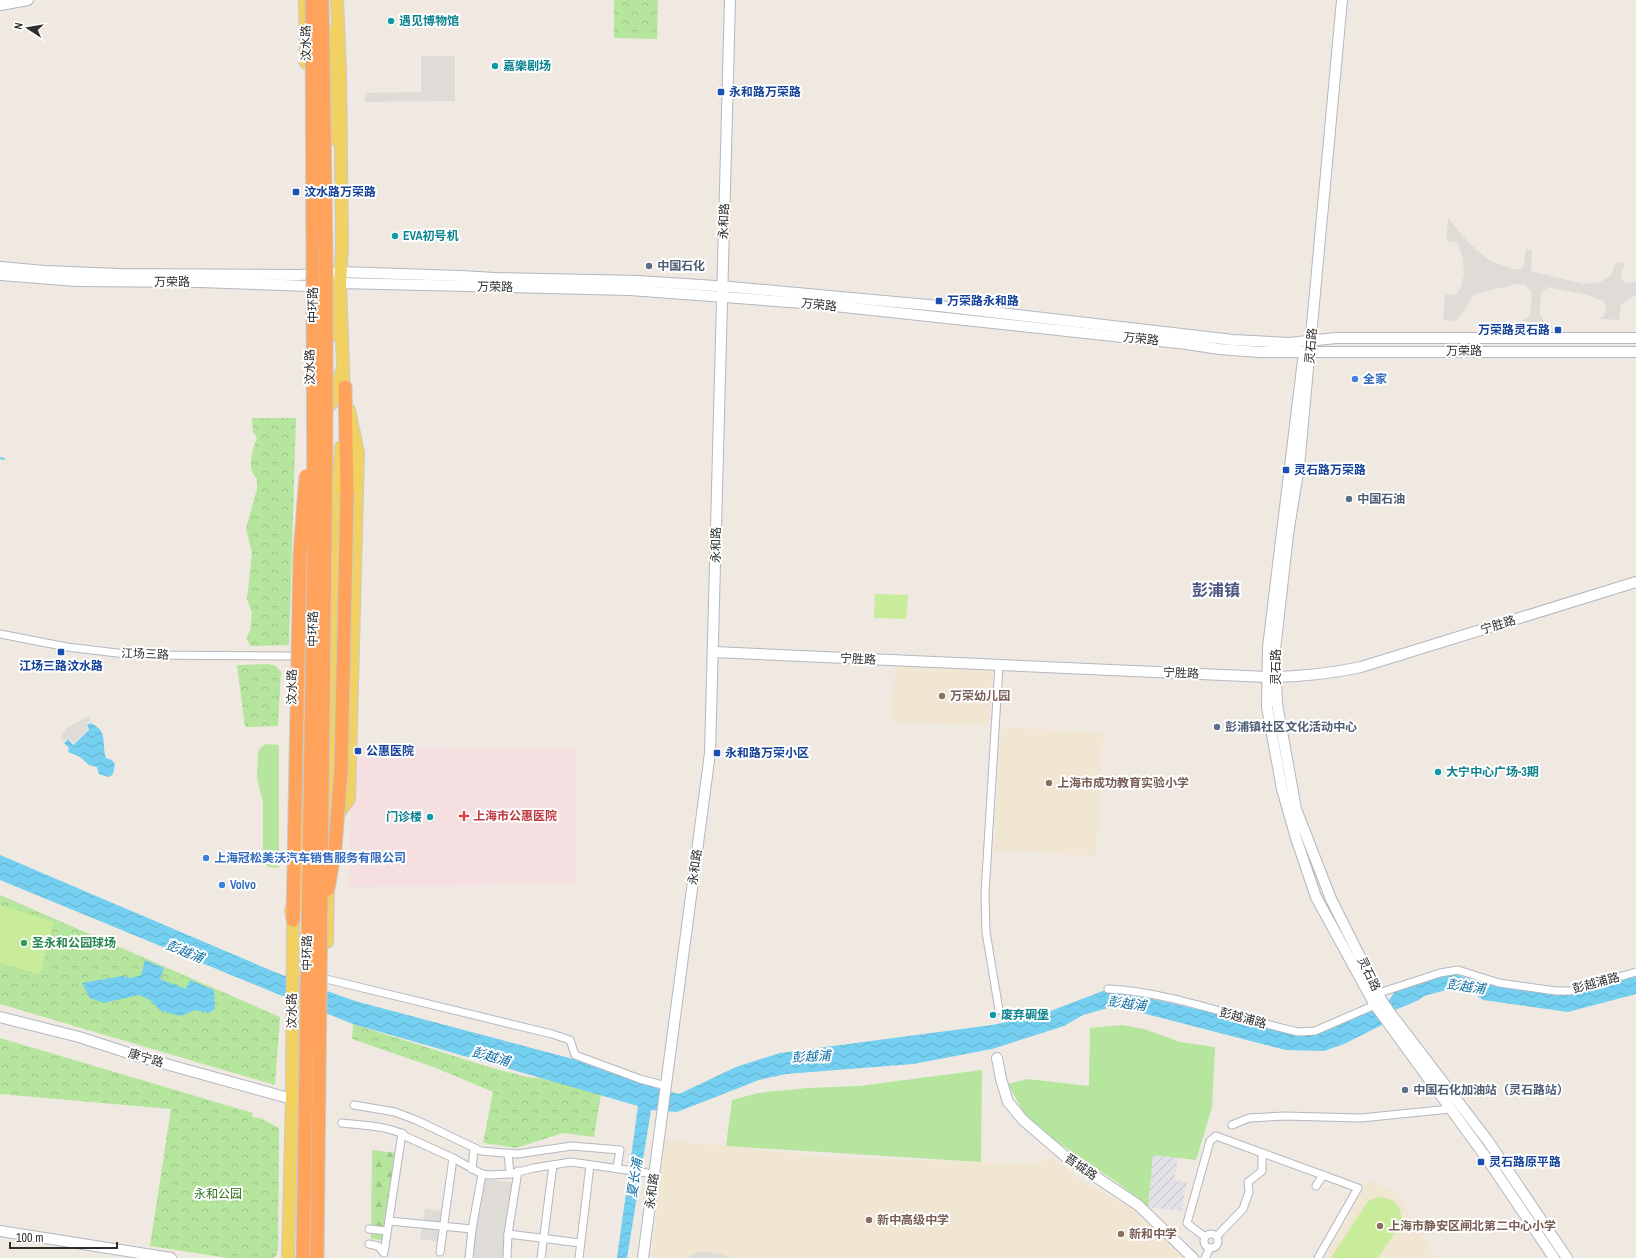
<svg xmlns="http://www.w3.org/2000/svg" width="1636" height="1258" viewBox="0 0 1636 1258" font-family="'Archivo Narrow','Noto Sans SC',sans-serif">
<defs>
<pattern id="industrial-furrows" width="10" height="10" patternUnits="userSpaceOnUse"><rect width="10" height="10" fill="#e3e1e8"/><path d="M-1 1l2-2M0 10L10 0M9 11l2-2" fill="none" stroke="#c3c1c7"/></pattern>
<pattern id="forest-firs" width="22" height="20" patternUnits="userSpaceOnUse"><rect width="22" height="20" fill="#b6e59e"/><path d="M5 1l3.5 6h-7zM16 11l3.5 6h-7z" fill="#9dc588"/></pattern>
<pattern id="park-crowns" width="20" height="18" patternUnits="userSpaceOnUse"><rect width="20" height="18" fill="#b6e59e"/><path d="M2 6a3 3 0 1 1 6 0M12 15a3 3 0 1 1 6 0" fill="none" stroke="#9dc588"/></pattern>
<pattern id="water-waves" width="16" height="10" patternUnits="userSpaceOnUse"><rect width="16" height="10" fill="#75cff0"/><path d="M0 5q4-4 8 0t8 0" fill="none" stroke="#66b2ce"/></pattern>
</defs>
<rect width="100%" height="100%" fill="#efe9e1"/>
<polygon fill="url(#industrial-furrows)" points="1153,1155 1178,1157 1174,1180 1187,1182 1181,1211 1148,1207"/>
<g fill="#f0e6d1">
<polygon points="895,666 992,671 989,726 892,722"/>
<polygon points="1001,727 1103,733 1096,856 994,850"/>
<polygon points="665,1140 829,1157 1033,1164 1053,1158 1085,1183 1133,1209 1183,1258 651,1258"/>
<polygon points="1368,1180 1398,1194 1435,1258 1326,1258"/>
</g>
<polygon fill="#f5dfe0" points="353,746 575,748 577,884 349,887"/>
<g fill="#b6e59e">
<polygon points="266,744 279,745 279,868 268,867 263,859 263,803 257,778 258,753 260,748"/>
<polygon points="1122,1025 1144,1029 1180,1042 1215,1047 1212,1108 1196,1160 1153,1155 1148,1207 1118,1183 1053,1139 1025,1115 1008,1084 1027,1079 1089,1086 1090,1028"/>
<polygon points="982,1070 981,1162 726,1146 732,1100 758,1093 808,1088 859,1086"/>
</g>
<polygon fill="url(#forest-firs)" points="372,1150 397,1153 383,1240 371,1239"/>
<g fill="url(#park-crowns)">
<polygon points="614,0 658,0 657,39 614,38"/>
<path d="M252,418h44l-7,227 -38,1 -5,-8 4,-7 2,-18 -5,-14 5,-46 -6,-25 11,-39v-10c-11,-11 -5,-28 0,-41l-4,-6z"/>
<polygon points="269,664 276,666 281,672 278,726 245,727 237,665"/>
<polygon points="0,895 280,1017 275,1085 0,1004"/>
<polygon points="353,1024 492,1068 527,1077 560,1080 601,1094 594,1137 563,1133 516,1148 483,1143 493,1092 436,1068 352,1039"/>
<polygon points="0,1038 253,1113 252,1117 260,1118 279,1128 278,1249 276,1256 273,1258 228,1258 150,1246 171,1109 0,1094"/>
</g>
<g fill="#c9ec9a">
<polygon points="875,594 908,595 906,619 874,618"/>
<polygon points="0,905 54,922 40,975 0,963"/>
<path d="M1379,1197c17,2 21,8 23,25l-24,36h-47l37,-57z"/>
</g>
<g fill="#dfdcd8">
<polygon points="421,56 455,56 455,101 365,102 365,93 421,92"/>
<polygon points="1448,218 1469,243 1489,260 1512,269 1520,269 1524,265 1526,249 1532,251 1531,271 1584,284 1600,282 1611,275 1616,262 1625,263 1622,271 1621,279 1626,283 1636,282 1636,296 1629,298 1621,305 1619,320 1599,319 1603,317 1607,307 1603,301 1587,295 1548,287 1541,293 1540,315 1545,323 1522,321 1530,315 1532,293 1525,285 1517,284 1475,294 1457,321 1443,320 1445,295 1457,294 1461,287 1464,273 1463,259 1459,246 1455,242 1446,241"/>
<polygon points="89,716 91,721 86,723 88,730 73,743 68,737 63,741 60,737 67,728"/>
<polygon points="484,1179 515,1183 505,1258 470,1258"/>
<polygon points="425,1208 445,1212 440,1242 420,1239"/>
<polygon points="699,1252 716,1253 733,1258 689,1258 690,1256"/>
</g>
<g fill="url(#water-waves)">
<path d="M91,723c18,9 10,20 15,35l6,2 3,4 -2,10 -4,3 -10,-3 -2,-7 -8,-2 -9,-8 -12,-5 1,-4 -5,-5 4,-4 5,6 16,-15 -2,-5z"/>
<polygon points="0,855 277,973 355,1001 573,1059 656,1088 679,1094 736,1067 780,1053 992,1025 1040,1015 1108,989 1298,1032 1315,1031 1389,1000 1396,990 1450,973 1496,986 1559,995 1572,994 1636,974 1636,994 1568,1012 1483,1000 1469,990 1454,988 1424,996 1419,1000 1395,1010 1382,1025 1344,1044 1324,1051 1286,1050 1115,1006 1083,1015 1064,1026 992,1049 913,1064 786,1074 759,1080 677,1112 651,1110 627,1258 617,1258 638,1106 353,1024 275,993 0,880"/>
<polygon points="145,960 164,968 160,979 186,989 190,980 214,990 215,1009 209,1013 195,1010 181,1016 161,1011 150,1000 139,995 104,1003 90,998 82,983 122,976 131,978 141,975"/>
</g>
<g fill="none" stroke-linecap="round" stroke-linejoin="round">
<polyline stroke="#75cff0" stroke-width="2" points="0,458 4,459"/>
<g stroke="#b4b7c1" stroke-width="9">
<g id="street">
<polyline points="0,634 67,647 134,655 292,656"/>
<polyline points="999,665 985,893 986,932 999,1010"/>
<polyline points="326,979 552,1034 570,1040 575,1055 640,1079 666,1086"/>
<path d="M1108,989c63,3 128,29 190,43l17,-1 60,-26"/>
<polyline points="1376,996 1379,993 1440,973 1458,970 1499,983 1556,991 1570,991 1636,972"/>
<polyline points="354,1105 395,1112 416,1120 481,1151 517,1154 572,1146 620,1150 617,1168"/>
<path d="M342,1123c18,2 51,3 65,14l46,21 29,16 8,1 20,-1 24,-6 37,-6 83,12"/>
<polyline points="1232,1125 1249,1118 1284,1116 1361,1118 1450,1109"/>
<polyline points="508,1153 510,1174"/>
<polyline points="472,1169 474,1148"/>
<polyline points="1316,1186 1323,1175"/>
<polyline points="389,1221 472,1229"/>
<polyline points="369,1229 387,1231"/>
<circle cx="1211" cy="1241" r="7"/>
<polyline points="508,1234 580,1243"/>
<polyline points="1217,1236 1243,1209 1249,1192 1248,1182 1262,1171 1262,1153"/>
<polyline points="1205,1237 1193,1228 1187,1223 1210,1141 1216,1136 1358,1188 1318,1258"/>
<polyline points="369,1244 378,1246 384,1253 402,1133"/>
<polyline points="440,1252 453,1158"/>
<polyline points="469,1258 472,1229 482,1174"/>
<polyline points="507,1258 508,1234 518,1171"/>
<polyline points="541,1258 553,1165"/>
<polyline points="579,1258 590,1165"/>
<polyline points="1205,1258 1210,1248"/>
</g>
</g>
<g stroke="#b4b7c1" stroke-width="12">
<g id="secondary">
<polyline points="1342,0 1299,466 1288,534 1275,650 1277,704 1296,809 1331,899 1382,1001 1391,1014 1488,1141 1567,1258"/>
<polyline points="0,5 28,0"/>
<polyline points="0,267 45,271 118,274 299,275 340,272 461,276 495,278 638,281 731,287 939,306 1233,340 1289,343 1336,338 1636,338"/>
<polyline points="0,275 77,281 200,282 309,286 319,284 340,283 630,290 816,304 1187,344 1219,349 1260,352 1636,352"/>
<polyline points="1303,360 1268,647 1267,707 1282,789 1296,838 1316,897 1375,1005 1485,1156 1554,1258"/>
<path d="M714,652l553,25c32,0 62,-3 94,-10l275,-85"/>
<polyline points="0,1017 79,1037 144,1058 292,1099"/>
<polyline points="997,1058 1001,1079 1008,1102 1023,1120 1066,1157 1138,1205 1193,1258"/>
<polyline points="0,1231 171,1258"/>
<polyline points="643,1258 710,753 730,0"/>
</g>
</g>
<g stroke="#c9c9c9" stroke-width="14">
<g id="primary">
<polyline points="305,0 306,63"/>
<polyline points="337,0 340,72 342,247 340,283 344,396"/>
<polyline points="330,32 332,139"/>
<polyline points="332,335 334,284"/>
<polyline points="331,404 341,373"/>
<polyline points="306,587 308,531"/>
<polyline points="336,817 349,799 358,453 349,410"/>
<polyline points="329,856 336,515 341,447"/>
<polyline points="296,908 301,891 302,789"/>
<polyline points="327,942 328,880"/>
<polyline points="288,1258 292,1099 293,920 291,910"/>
</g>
</g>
<g stroke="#c9c9c9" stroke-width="15">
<g id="highway">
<polyline points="345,387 347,493"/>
<polyline points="293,920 295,813"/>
</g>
</g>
<use href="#street" stroke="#fff" stroke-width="7"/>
<use href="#secondary" stroke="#fff" stroke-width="10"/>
<use href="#primary" stroke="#f2d163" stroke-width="12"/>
<use href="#highway" stroke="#ffa35c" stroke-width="13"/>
<g stroke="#c9c9c9" stroke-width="15" stroke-linecap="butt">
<g id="highway-bridge">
<polyline points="295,813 300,554 306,476"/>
<polyline points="328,889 335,848 341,770 347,493"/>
<polyline points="303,1258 314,544 312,0"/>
<polyline points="317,1258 326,434 326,254 322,0"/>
</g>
</g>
<use href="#highway-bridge" stroke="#ffa35c" stroke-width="13"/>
</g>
<g fill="#0f9aa8" stroke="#fff" stroke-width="1.5">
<circle cx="391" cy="21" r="4"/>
<circle cx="495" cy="66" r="4"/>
<circle cx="395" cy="236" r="4"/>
<circle cx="1438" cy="772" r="4"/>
<circle cx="430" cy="817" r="4"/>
<circle cx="993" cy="1015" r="4"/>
</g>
<g fill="#1a4fb4" stroke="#fff" stroke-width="1.5">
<rect x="717" y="88" width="8" height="8" rx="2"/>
<rect x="292" y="188" width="8" height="8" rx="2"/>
<rect x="935" y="297" width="8" height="8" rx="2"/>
<rect x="1554" y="326" width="8" height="8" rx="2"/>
<rect x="1282" y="466" width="8" height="8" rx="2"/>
<rect x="57" y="648" width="8" height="8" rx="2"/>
<rect x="354" y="747" width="8" height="8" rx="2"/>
<rect x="713" y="749" width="8" height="8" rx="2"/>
<rect x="1477" y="1158" width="8" height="8" rx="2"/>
</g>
<g fill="#5c6f8a" stroke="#fff" stroke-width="1.5">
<circle cx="649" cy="266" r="4"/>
<circle cx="1349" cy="499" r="4"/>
<circle cx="1217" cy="727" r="4"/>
<circle cx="1405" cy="1090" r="4"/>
</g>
<g fill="#3f7fe0" stroke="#fff" stroke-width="1.5">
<circle cx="1355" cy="379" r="4"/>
<circle cx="206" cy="858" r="4"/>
<circle cx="222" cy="885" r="4"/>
</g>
<g fill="#8d6e63" stroke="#fff" stroke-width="1.5">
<circle cx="942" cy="696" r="4"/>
<circle cx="1049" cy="783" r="4"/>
<circle cx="869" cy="1220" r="4"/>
<circle cx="1380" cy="1226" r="4"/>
<circle cx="1121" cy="1234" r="4"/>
</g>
<path fill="#e0444e" stroke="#fff" stroke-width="1.5" d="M462 810h4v4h4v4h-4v4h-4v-4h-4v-4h4z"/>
<circle fill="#2e9e5b" stroke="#fff" stroke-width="1.5" cx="24" cy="943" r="4"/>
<g text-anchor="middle" stroke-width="4" stroke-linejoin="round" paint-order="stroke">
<g font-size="12" font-weight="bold" fill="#0d838f" stroke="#fff" text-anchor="start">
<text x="399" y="25">遇见博物馆</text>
<text x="503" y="70">嘉樂剧场</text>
<text x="403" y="240">EVA初号机</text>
<text x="1446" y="776">大宁中心广场-3期</text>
<text x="422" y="821" text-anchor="end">门诊楼</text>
<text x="1001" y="1019">废弃碉堡</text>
</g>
<g font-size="12" fill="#2e2e2e" stroke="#fff">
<text transform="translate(306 43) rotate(-91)" y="4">汶水路</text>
<text transform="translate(724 221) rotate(-88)" y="4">永和路</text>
<text x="172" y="286">万荣路</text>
<text transform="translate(495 287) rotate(1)" y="4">万荣路</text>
<text transform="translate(313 305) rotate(-90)" y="4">中环路</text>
<text transform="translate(819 305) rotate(6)" y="4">万荣路</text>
<text transform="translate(1141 339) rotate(6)" y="4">万荣路</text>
<text transform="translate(1311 346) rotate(-85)" y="4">灵石路</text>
<text x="1464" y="355">万荣路</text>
<text transform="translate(310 367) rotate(-91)" y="4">汶水路</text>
<text transform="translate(716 545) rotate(-89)" y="4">永和路</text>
<text transform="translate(1498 625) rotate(-17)" y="4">宁胜路</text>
<text transform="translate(313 629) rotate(-89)" y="4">中环路</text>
<text transform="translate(145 654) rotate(2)" y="4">江场三路</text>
<text transform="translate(858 659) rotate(3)" y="4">宁胜路</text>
<text transform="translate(1276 667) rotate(-90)" y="4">灵石路</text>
<text transform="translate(1181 673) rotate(3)" y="4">宁胜路</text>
<text transform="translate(292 687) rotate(-89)" y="4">汶水路</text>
<text transform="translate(695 867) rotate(-82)" y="4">永和路</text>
<text transform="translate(307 953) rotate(-89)" y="4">中环路</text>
<text transform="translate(1369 974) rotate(64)" y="4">灵石路</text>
<text transform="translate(1596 983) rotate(-15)" y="4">彭越浦路</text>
<text transform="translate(292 1011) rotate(-90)" y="4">汶水路</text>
<text transform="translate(1243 1018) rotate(15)" y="4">彭越浦路</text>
<text transform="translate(146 1058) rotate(17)" y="4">康宁路</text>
<text transform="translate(1081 1167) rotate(34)" y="4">晋城路</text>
<text transform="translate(652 1191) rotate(-82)" y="4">永和路</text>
</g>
<g font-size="12" font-weight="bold" fill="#164399" stroke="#fff" text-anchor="start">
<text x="729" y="96">永和路万荣路</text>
<text x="304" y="196">汶水路万荣路</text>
<text x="947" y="305">万荣路永和路</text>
<text x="1550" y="334" text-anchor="end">万荣路灵石路</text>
<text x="1294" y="474">灵石路万荣路</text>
<text x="61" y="670" text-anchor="middle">江场三路汶水路</text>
<text x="366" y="755">公惠医院</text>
<text x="725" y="757">永和路万荣小区</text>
<text x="1489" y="1166">灵石路原平路</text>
</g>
<g font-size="12" font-weight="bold" fill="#4e5e75" stroke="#fff" text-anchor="start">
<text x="657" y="270">中国石化</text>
<text x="1357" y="503">中国石油</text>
<text x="1225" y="731">彭浦镇社区文化活动中心</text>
<text x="1413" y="1094">中国石化加油站（灵石路站）</text>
</g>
<g font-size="12" font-weight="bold" fill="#366cbe" stroke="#fff" text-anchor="start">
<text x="1363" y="383">全家</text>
<text x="214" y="862">上海冠松美沃汽车销售服务有限公司</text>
<text x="230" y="889">Volvo</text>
</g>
<g font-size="12" font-weight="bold" fill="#785e54" stroke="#fff" text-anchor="start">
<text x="950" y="700">万荣幼儿园</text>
<text x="1057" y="787">上海市成功教育实验小学</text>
<text x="877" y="1224">新中高级中学</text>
<text x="1388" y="1230">上海市静安区闸北第二中心小学</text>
<text x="1129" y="1238">新和中学</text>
</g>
<g font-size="12" font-weight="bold" fill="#be3a42" stroke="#fff" text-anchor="start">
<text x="473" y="820">上海市公惠医院</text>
</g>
<g font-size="12" font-weight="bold" fill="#27864d" stroke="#fff" text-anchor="start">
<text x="32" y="947">圣永和公园球场</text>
</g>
<g font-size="12" fill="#2c6e1b" stroke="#fff">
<text x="218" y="1198">永和公园</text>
</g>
<g font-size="13" font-style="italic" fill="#0d6fa3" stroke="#fff">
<text transform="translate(185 951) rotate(22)" y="5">彭越浦</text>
<text transform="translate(1466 986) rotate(8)" y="5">彭越浦</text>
<text transform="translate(1127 1003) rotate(7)" y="5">彭越浦</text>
<text transform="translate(491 1056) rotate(16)" y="5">彭越浦</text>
<text transform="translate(811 1056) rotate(-3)" y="5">彭越浦</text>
<text transform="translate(634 1178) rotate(-81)" y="5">夏长浦</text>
</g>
<g font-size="16" font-weight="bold" fill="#4d5680" stroke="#fff">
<text x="1216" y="596">彭浦镇</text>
</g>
</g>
<g transform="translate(28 28) rotate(282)" stroke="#ffffff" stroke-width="3" paint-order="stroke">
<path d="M0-3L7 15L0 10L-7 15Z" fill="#2e2e2e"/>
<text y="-6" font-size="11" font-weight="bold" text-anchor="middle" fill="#2e2e2e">N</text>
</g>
<path d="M10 1242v6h107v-6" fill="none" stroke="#2e2e2e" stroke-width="2"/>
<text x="16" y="1242" font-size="12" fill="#2e2e2e" stroke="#ffffff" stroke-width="3" paint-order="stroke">100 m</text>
</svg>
